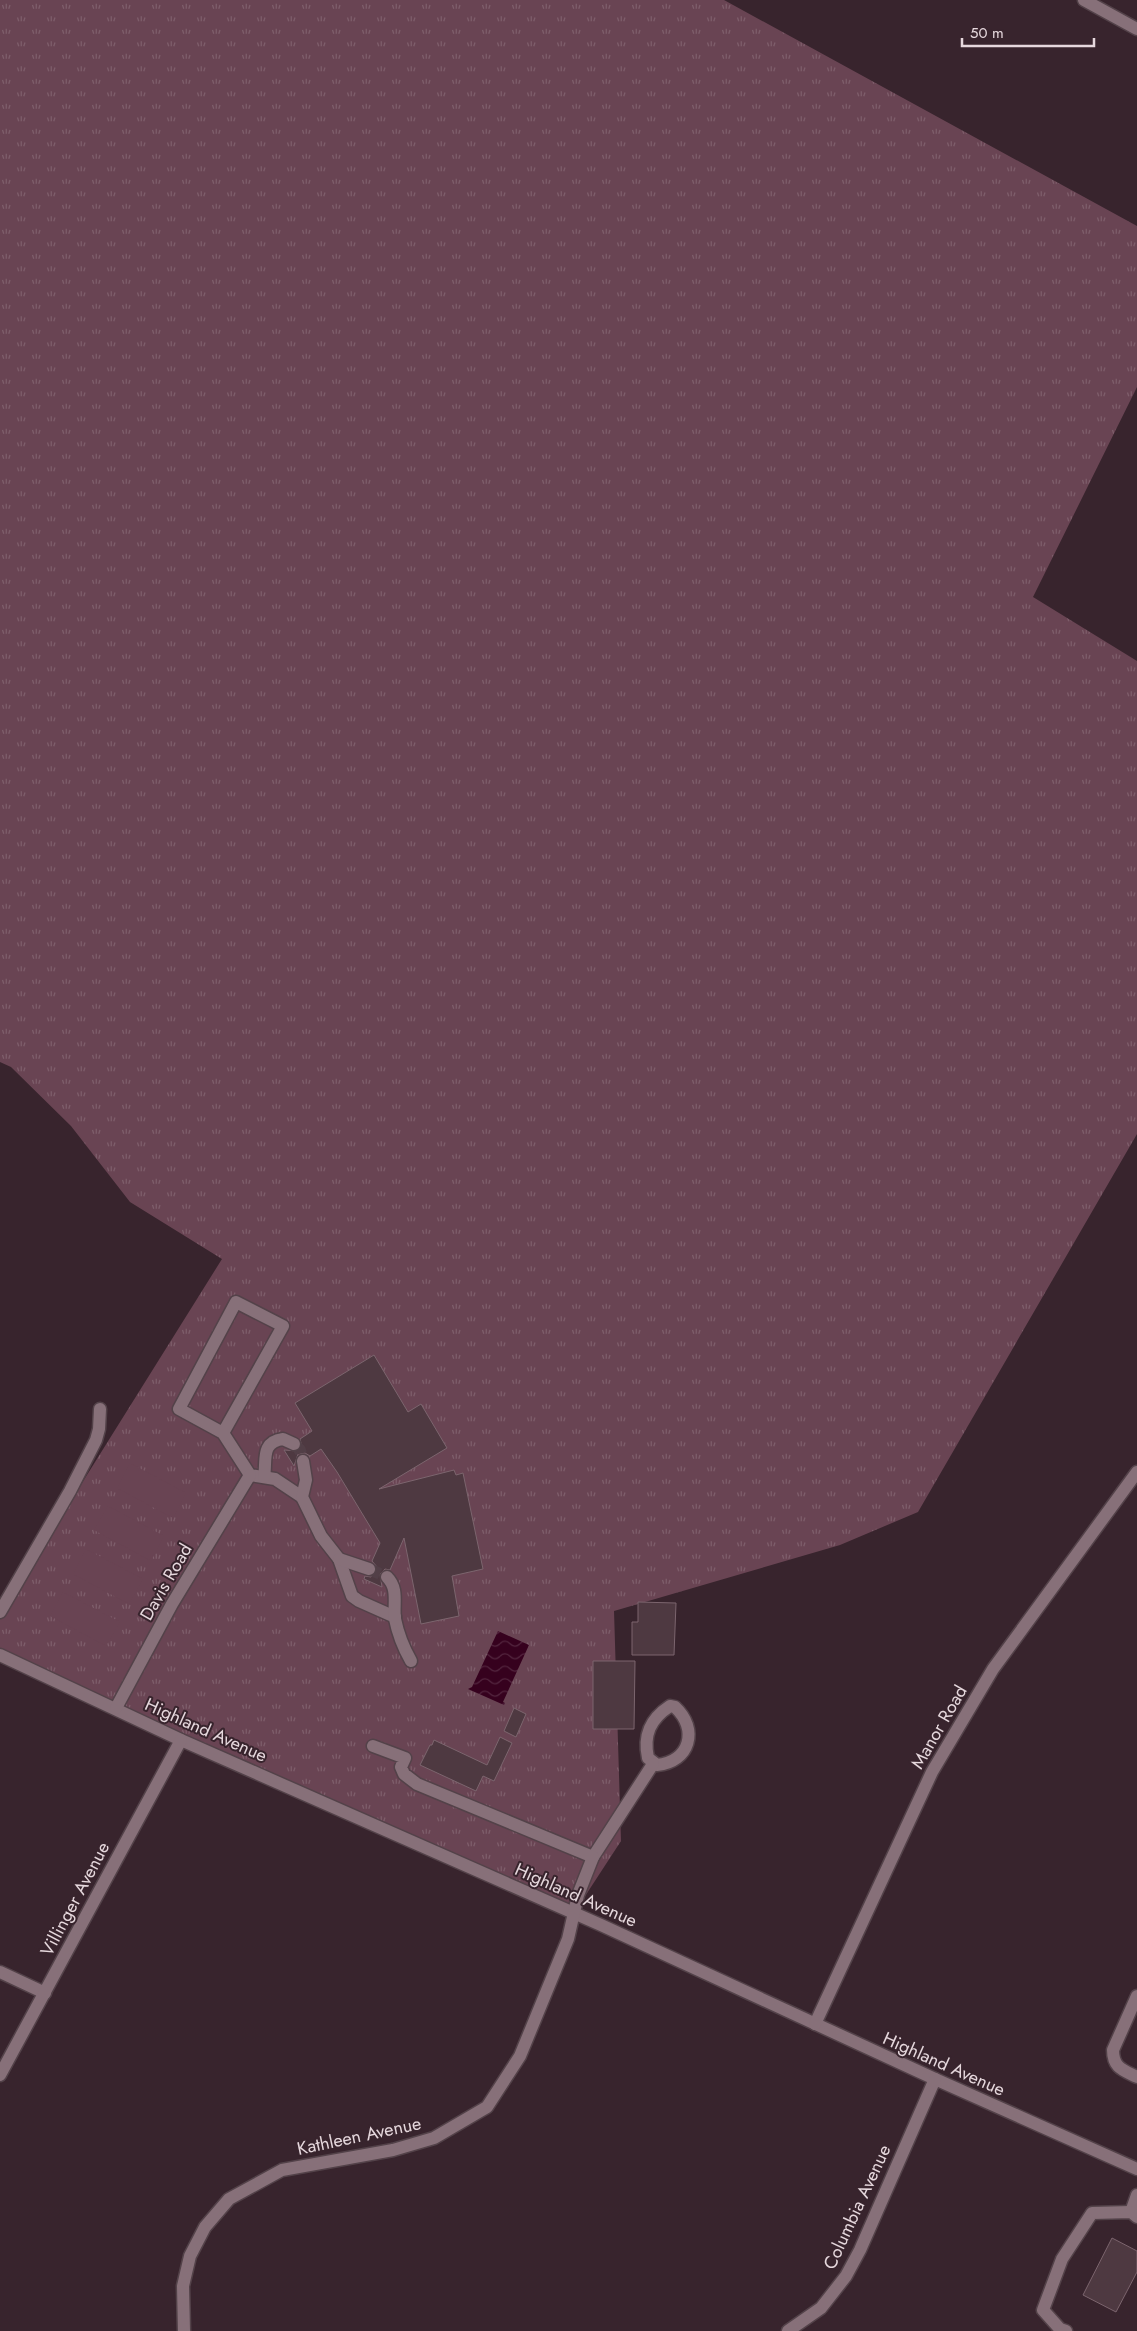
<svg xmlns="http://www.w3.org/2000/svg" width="1137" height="2331" viewBox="0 0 1137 2331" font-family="Jost,sans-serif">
<defs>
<pattern id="grass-tufts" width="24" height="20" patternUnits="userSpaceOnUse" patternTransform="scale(1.25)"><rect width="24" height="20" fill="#694453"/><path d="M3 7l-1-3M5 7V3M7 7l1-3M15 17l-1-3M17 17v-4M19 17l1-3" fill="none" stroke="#7e5e6b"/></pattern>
<pattern id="water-waves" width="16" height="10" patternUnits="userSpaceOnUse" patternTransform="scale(1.25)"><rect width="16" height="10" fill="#36011e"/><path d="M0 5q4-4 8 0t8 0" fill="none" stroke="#53253e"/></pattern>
</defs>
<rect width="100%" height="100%" fill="#38242d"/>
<polygon fill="url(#grass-tufts)" points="0,0 724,0 1137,226 1137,387 1033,597 1137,661 1137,1134 918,1512 840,1545 614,1611 621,1841 574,1913 0,1655 0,1614 222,1259 130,1202 71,1126 11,1067 0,1062"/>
<g fill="#694453">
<polygon points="130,1463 186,1493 173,1518 117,1488"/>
<polygon points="108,1506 164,1536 151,1561 94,1530"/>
<polygon points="86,1549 143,1579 129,1604 73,1574"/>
<polygon points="63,1592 120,1622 106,1646 50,1616"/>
</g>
<polygon fill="url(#water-waves)" points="498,1631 529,1645 503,1702 505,1703 504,1705 468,1689 472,1687"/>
<g fill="#4e3941" stroke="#7c656e">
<polygon points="374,1355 408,1412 421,1404 447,1448 379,1489 454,1470 456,1475 463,1473 483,1569 452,1576 459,1616 421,1624 404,1538 390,1570 385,1569 380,1574 382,1587 364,1579 365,1576 371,1577 376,1572 377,1567 372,1561 380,1543 337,1472 321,1449 310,1456 305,1453 298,1454 294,1466 284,1450 298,1451 302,1447 300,1439 312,1431 295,1403"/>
<polygon points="638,1602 676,1603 674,1655 632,1655 632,1622 638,1622"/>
<polygon points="593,1661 635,1661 634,1729 593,1729"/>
<polygon points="514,1708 526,1714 516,1737 504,1731"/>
<polygon points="500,1737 512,1743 494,1781 483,1776 476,1791 420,1765 430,1745 432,1745 434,1740 487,1765"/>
<polygon points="1112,2238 1137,2251 1137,2272 1116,2312 1083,2295"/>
</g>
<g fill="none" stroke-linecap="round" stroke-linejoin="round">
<g stroke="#523f47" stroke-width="12" stroke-dasharray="12 6" stroke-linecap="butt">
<polyline points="294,1444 300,1450 303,1461"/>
<polyline points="369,1569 387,1577"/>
</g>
<g stroke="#534249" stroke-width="15">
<g id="minor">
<polyline points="1084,0 1137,29"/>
<polyline points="223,1433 283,1326 236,1302 179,1409 223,1433 250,1475 275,1479 302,1497"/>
<polyline points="303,1461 306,1480 302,1497 321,1536 339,1559 352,1596 359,1601 395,1617"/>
<path d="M264,1477c3,-16 -4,-35 19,-38l11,5"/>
<polyline points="339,1559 369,1569"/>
<path d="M387,1577c12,12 6,27 8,42 3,15 8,28 16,42"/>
<polyline points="0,1612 70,1491 96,1440 99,1429 100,1409"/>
<polyline points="0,1655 181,1740 601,1925 935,2079 1137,2169"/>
<path d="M670,1706l5,1c24,22 15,55 -18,58l-9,-7c-5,-23 2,-39 22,-52z"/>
<polyline points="116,1708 172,1604 250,1475"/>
<polyline points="593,1857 653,1764"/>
<polyline points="0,1972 45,1993"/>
<path d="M1137,1996l-24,54c0,18 10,20 24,27"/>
<polyline points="815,2024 932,1772 993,1669 1137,1472"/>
<polyline points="0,2075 181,1740"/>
<polyline points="1131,2212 1137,2195"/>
<polyline points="184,2331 183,2286 190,2256 205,2227 229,2199 282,2170 393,2150 434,2138 487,2107 520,2056 568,1939 578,1895 593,1857 417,1784 404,1774 401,1767 405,1758 373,1746"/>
<polyline points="788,2331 821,2308 846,2276 860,2250 935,2079"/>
<polyline points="1066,2331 1060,2329 1043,2310 1062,2259 1092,2213 1131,2212 1137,2217"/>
</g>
</g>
<use href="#minor" stroke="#877079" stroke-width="12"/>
</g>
<g text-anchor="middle" stroke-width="4" stroke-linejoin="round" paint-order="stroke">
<g font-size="18" fill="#e6d8dd" stroke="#38242d">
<text transform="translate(166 1582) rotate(-60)" y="6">Davis Road</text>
<text transform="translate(939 1727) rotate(-60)" y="6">Manor Road</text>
<text transform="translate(206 1730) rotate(24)" y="6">Highland Avenue</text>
<text transform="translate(576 1895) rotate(24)" y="6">Highland Avenue</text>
<text transform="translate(75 1899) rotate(-62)" y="6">Villinger Avenue</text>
<text transform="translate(944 2064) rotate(24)" y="6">Highland Avenue</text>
<text transform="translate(359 2136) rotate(-12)" y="6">Kathleen Avenue</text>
<text transform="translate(857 2207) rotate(-65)" y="6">Columbia Avenue</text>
</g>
</g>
<path d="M962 38v8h132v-8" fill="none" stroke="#e6d8dd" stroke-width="2.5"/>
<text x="970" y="38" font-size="15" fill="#e6d8dd" stroke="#38242d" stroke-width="4" paint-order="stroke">50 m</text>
</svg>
